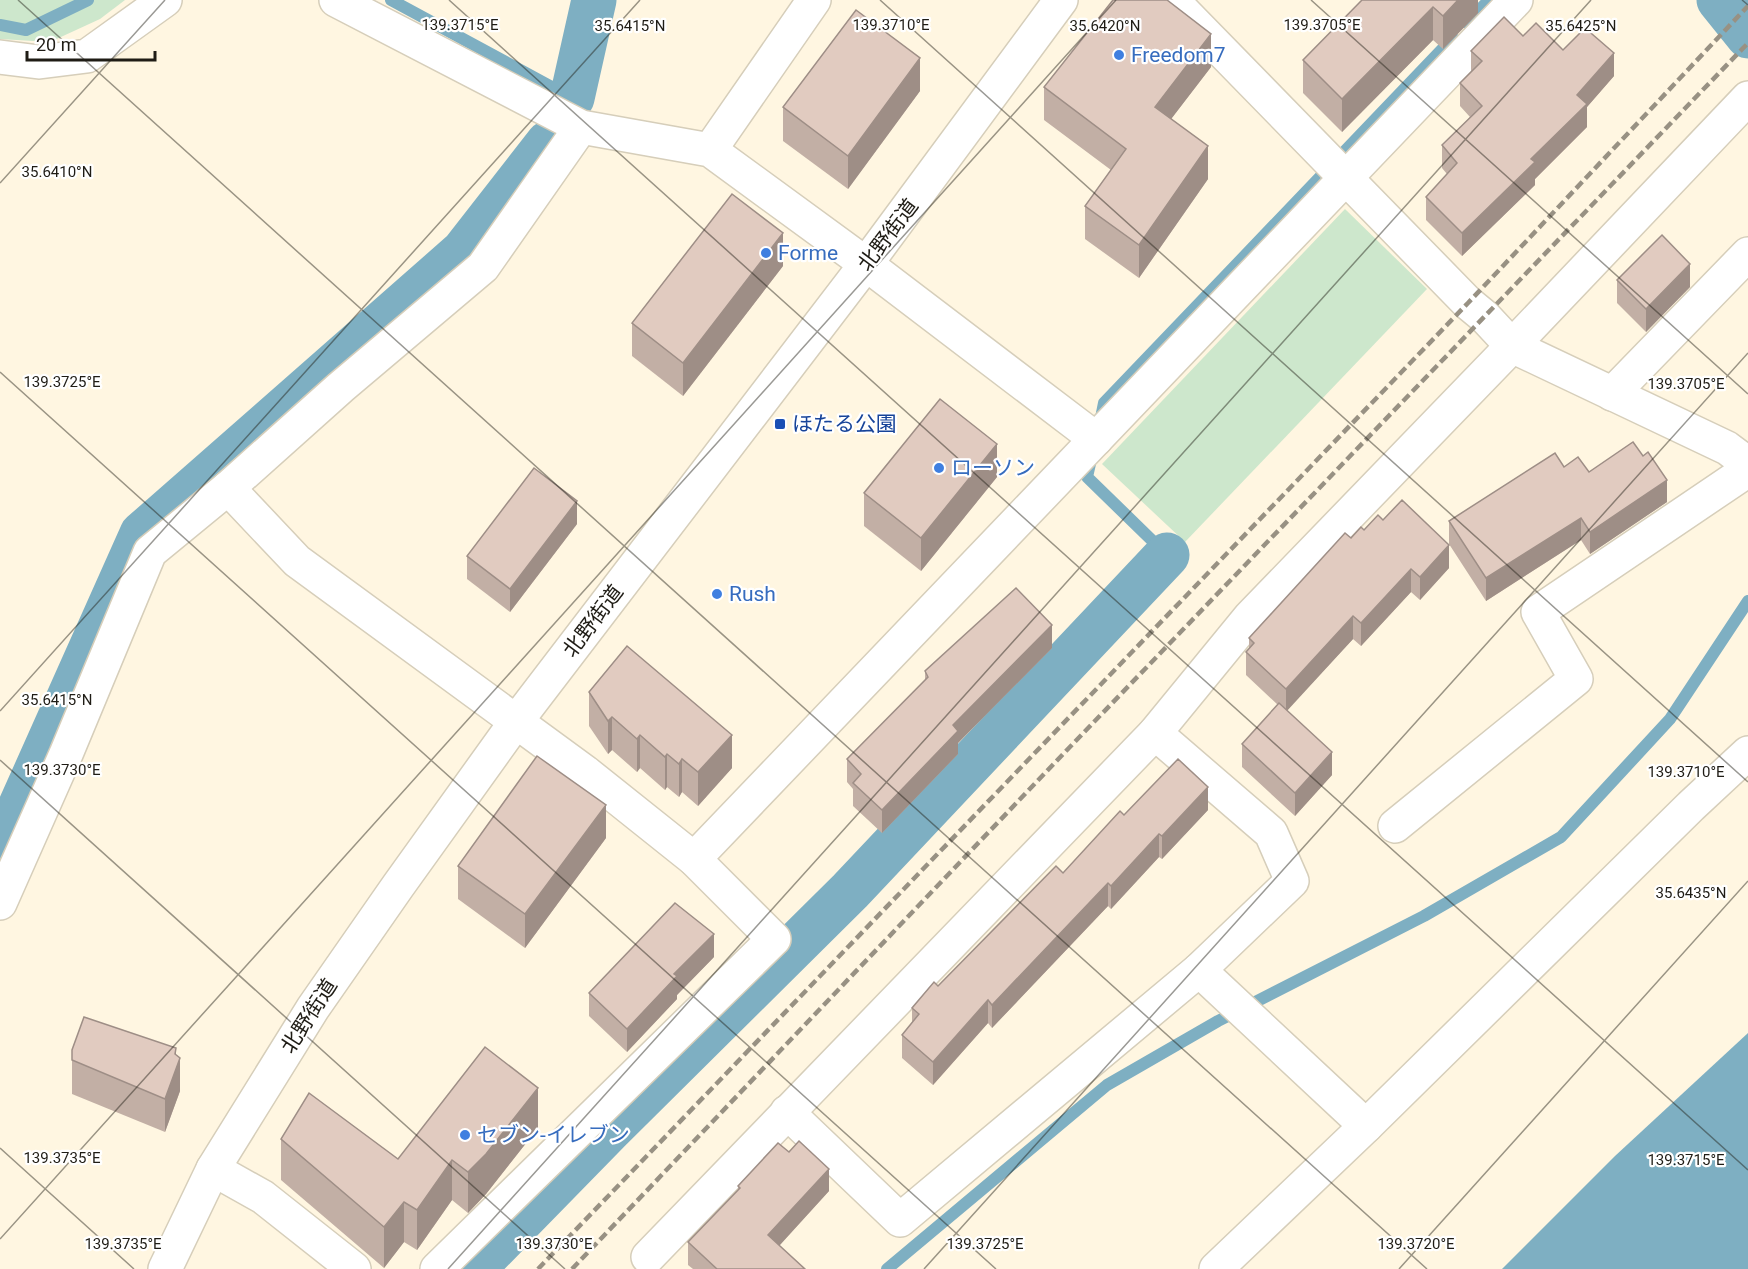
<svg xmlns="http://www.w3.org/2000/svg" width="1748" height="1269" viewBox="0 0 1748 1269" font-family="Roboto,'Noto Sans JP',sans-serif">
<rect width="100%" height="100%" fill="#fff6e1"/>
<g fill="#cde7cc">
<polygon points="0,0 125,0 100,19 50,42 0,39"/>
<polygon points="1345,209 1427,289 1185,542 1102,464"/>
</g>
<polygon fill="#7eafc2" points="1748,1033 1748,1269 1502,1269 1615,1156"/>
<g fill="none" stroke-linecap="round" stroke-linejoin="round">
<g stroke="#7eafc2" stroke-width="12">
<polyline points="391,0 572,98"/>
<polyline points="1467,23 1489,0"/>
<polyline points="0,25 26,30 88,0"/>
<polyline points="1100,423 1104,403 1453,38"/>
<polyline points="1092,455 1087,477 1167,555"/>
<polyline points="887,1269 1107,1085 1218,1021 1424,916 1561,837 1670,719 1748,601"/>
</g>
<g stroke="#7eafc2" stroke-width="45">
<polyline points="1719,0 1748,36"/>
<polyline points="572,98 594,0"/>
<polyline points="0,852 142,534 463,252 548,143"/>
<polyline points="473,1269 609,1130 850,891 1167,555"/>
</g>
<g stroke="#d6ceba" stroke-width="36">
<g id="street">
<polyline points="336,0 581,127 710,150 866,264 1096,439"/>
<polyline points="1172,0 1468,303 1485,317 1512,346 1727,448 1748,464"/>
<polyline points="0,57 39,62 87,56 165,0"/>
<polyline points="710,150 814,0"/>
<polyline points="1612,394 1748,254"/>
<polyline points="228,488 297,561 585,772 694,859 774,939 437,1269"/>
<polyline points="1155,733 1271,833 1292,881 1199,970 1366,1126"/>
<polyline points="1395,826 1576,679 1538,612 1748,470"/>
<polyline points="694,859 1516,0"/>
<polyline points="0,903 66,754 150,552 228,488 341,387 483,267 581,127"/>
<polyline points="787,1112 900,1220 1199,970"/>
<polyline points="213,1169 263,1197 354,1269"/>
<polyline points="648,1257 1155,733 1250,617 1512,346 1748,98"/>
<polyline points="1216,1269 1366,1126 1691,806 1748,753"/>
</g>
</g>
<g stroke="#d6ceba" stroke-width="36">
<polyline id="secondary" points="165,1269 213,1169 313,1008 398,886 515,723 866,264 1061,0"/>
</g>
<use href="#street" stroke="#fff" stroke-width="33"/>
<use href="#secondary" stroke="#fff" stroke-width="33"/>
<g stroke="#989183" stroke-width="4.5" stroke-dasharray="9 4.5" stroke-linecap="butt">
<polyline points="538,1269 1468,303 1748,6"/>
<polyline points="572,1269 1066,751 1748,43"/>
</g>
</g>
<g fill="#c2afa5">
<polygon points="1362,0 1478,0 1478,13 1443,49 1433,40 1342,132 1303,93 1303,60"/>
<polygon points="1523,36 1563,50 1614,76 1587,107 1587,127 1535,179 1535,185 1462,256 1426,220 1426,197 1447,174 1442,168 1442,145 1470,117 1460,106 1460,83 1471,72 1471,51"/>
<polygon points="1211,67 1171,119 1208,179 1139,278 1085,239 1085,206 1111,170 1044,120 1044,87"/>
<polygon points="920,91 848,189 783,141 783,107"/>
<polygon points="783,266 683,396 632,356 632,323"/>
<polygon points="1617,280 1690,287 1646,332 1617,303"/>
<polygon points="1564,467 1589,472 1667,502 1590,554 1581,540 1486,601 1449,544 1449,521"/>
<polygon points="997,477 921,571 864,526 864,493"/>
<polygon points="1383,520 1449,568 1420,600 1411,592 1361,646 1353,639 1287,710 1332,775 1295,816 1242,767 1242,744 1278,705 1246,675 1246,652 1249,649 1249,638 1351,538"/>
<polygon points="577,524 510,612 467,579 467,556"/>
<polygon points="1052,648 958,743 958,754 882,833 853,806 853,789 847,782 847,759 925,680 925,671"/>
<polygon points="589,692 732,768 698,806 682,792 679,797 667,787 665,790 640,768 637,772 612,750 608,754 589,726"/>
<polygon points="1208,810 1162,859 1159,857 1111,909 1108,906 992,1028 988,1023 933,1085 902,1058 902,1035 912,1023 912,1008 938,986 1063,873 1124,815"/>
<polygon points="606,838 525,948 458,899 458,866"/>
<polygon points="714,957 677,995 677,999 627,1052 589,1016 589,993"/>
<polygon points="72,1050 176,1055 180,1091 165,1132 72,1094"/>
<polygon points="538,1128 486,1194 468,1213 452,1200 417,1250 404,1242 384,1268 281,1180 281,1139 398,1159"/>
<polygon points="738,1186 829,1191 779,1246 805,1269 693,1269 688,1265 688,1242 738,1190"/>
</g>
<g fill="#9e8e86">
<polygon points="1458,0 1478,0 1478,13 1443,49 1443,16"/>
<polygon points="1433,7 1433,40 1342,132 1342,99"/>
<polygon points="1211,34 1211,67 1155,140 1155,107"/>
<polygon points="1614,53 1614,76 1587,107 1587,127 1535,179 1535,185 1462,256 1462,233 1531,159 1577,95"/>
<polygon points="920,58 920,91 848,189 848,156"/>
<polygon points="1208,146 1208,179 1139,278 1139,245"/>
<polygon points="783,233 783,266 683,396 683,363"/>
<polygon points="1690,264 1690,287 1646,332 1646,309"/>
<polygon points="997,444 997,477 921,571 921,538"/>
<polygon points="1667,480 1667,502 1590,554 1590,532"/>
<polygon points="577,501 577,524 510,612 510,589"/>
<polygon points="1581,518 1581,540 1486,601 1486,578"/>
<polygon points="1449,545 1449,568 1420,600 1420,577"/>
<polygon points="1411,569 1411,592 1361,646 1361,623"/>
<polygon points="1353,616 1353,639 1286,712 1286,689"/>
<polygon points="1052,625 1052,648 958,743 958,754 882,833 882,810 953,725"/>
<polygon points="612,717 612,750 608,754 608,721"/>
<polygon points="640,735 640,768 637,772 637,739"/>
<polygon points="732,735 732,768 698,806 698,772"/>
<polygon points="1332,752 1332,775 1295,816 1295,793"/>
<polygon points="667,754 667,787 665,790 665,757"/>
<polygon points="682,759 682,792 679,797 679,764"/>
<polygon points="1208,787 1208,810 1162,859 1162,836"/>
<polygon points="606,805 606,838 525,948 525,914"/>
<polygon points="1159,834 1159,857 1111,909 1111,886"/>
<polygon points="1108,883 1108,906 992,1028 992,1005"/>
<polygon points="714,934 714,957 677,995 677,999 627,1052 627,1029 674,974"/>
<polygon points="988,1000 988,1023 933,1085 933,1062"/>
<polygon points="176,1048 176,1067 180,1058 180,1091 165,1132 165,1099"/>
<polygon points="538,1088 538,1128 486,1194 468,1213 468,1172"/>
<polygon points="452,1160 452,1200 417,1250 417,1210"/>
<polygon points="829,1169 829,1191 768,1258 768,1235"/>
<polygon points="404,1202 404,1242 384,1268 384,1227"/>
</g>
<g fill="#e1cbc0" stroke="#9e8e86" stroke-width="1.5">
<polygon points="1113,0 1167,0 1211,34 1155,107 1208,146 1139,245 1085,206 1126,149 1044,87"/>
<polygon points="1362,0 1458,0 1443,16 1433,7 1342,99 1303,60"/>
<polygon points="856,10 920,58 848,156 783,107"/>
<polygon points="1504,17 1523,36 1536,23 1563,50 1585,28 1614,53 1577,95 1587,104 1531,159 1535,162 1462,233 1426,197 1457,163 1442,145 1482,106 1460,83 1482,61 1471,51"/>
<polygon points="732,194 783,233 683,363 632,323"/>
<polygon points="1662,235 1690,264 1646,309 1617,280"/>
<polygon points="940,399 997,444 921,538 864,493"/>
<polygon points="1633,442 1643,456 1648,452 1667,480 1590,532 1581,518 1486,578 1449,521 1555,453 1564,467 1578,457 1589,472"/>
<polygon points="534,468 577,501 510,589 467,556"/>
<polygon points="1402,500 1449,545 1420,577 1411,569 1361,623 1353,616 1286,689 1246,652 1254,643 1249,638 1345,533 1351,538 1361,527 1364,530 1378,515 1383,520"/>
<polygon points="1016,588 1052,625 953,725 958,731 882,810 853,783 861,774 847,759 928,677 925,671"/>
<polygon points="627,646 732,735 698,772 682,759 679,764 667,754 665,757 640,735 637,739 612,717 608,721 589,692"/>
<polygon points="1279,703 1332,752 1295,793 1242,744"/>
<polygon points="537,756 606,805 525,914 458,866"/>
<polygon points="1178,759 1208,787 1162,836 1159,834 1111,886 1108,883 992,1005 988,1000 933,1062 902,1035 919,1014 912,1008 934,982 938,986 1056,866 1063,873 1120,811 1124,815"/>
<polygon points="675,903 714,934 674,974 677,976 627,1029 589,993"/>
<polygon points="84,1017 176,1048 175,1054 180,1058 165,1099 72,1060 72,1050"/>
<polygon points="485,1047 538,1088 486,1154 468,1172 452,1160 417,1210 404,1202 384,1227 281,1139 309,1093 398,1159"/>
<polygon points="799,1141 829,1169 768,1235 805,1269 717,1269 688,1242 740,1188 738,1186 778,1143 789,1152"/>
</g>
<path fill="none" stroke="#1f1c15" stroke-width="1.5" stroke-opacity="0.45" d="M18,0l1409,1269M449,0l1299,1170M880,0l868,782M1311,0l437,394M1742,0l6,5M0,183l165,-183M0,372l996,897M0,711l640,-711M0,760l565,509M0,1148l134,121M0,1239l1116,-1239M448,1269l1143,-1269M924,1269l824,-916M1399,1269l349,-388"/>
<g fill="#3f7fe0" stroke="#fff" stroke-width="2">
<circle cx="1119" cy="55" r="6"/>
<circle cx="766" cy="253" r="6"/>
<circle cx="939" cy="468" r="6"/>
<circle cx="717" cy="594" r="6"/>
<circle cx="465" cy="1135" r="6"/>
</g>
<rect fill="#1a4fb4" stroke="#fff" stroke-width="2" x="774" y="418" width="12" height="12" rx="3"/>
<g text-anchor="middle" stroke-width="4.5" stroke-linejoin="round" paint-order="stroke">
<g font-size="21" fill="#366cbe" stroke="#fff" text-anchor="start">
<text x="1131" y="62">Freedom7</text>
<text x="778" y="260">Forme</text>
<text x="951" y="475">ローソン</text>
<text x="729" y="601">Rush</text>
<text x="477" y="1142">セブン-イレブン</text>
</g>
<g font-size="21" fill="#1f1c15" stroke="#fff">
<text transform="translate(888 235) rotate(-53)" y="7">北野街道</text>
<text transform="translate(593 621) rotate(-53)" y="7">北野街道</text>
<text transform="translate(309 1016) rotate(-57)" y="7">北野街道</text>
</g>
<g font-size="21" fill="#164399" stroke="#fff" text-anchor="start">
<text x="792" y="431">ほたる公園</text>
</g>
</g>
<g font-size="15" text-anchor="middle" fill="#1f1c15" stroke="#fff" stroke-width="4.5" stroke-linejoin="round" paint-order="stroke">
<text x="891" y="30">139.3710°E</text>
<text x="460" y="30">139.3715°E</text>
<text x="1322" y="30">139.3705°E</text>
<text x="630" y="31">35.6415°N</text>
<text x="1581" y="31">35.6425°N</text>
<text x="1105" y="31">35.6420°N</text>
<text x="57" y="177">35.6410°N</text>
<text x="62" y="387">139.3725°E</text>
<text x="1686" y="389">139.3705°E</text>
<text x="57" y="705">35.6415°N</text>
<text x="62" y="775">139.3730°E</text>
<text x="1686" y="777">139.3710°E</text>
<text x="1691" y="898">35.6435°N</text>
<text x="62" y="1163">139.3735°E</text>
<text x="1686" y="1165">139.3715°E</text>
<text x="123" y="1249">139.3735°E</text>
<text x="554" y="1249">139.3730°E</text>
<text x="985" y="1249">139.3725°E</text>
<text x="1416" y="1249">139.3720°E</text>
</g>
<path d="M27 51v9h128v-9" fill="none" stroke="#1f1c15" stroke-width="3"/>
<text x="36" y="51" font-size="18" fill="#1f1c15" stroke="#ffffff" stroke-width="4.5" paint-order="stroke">20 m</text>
</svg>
